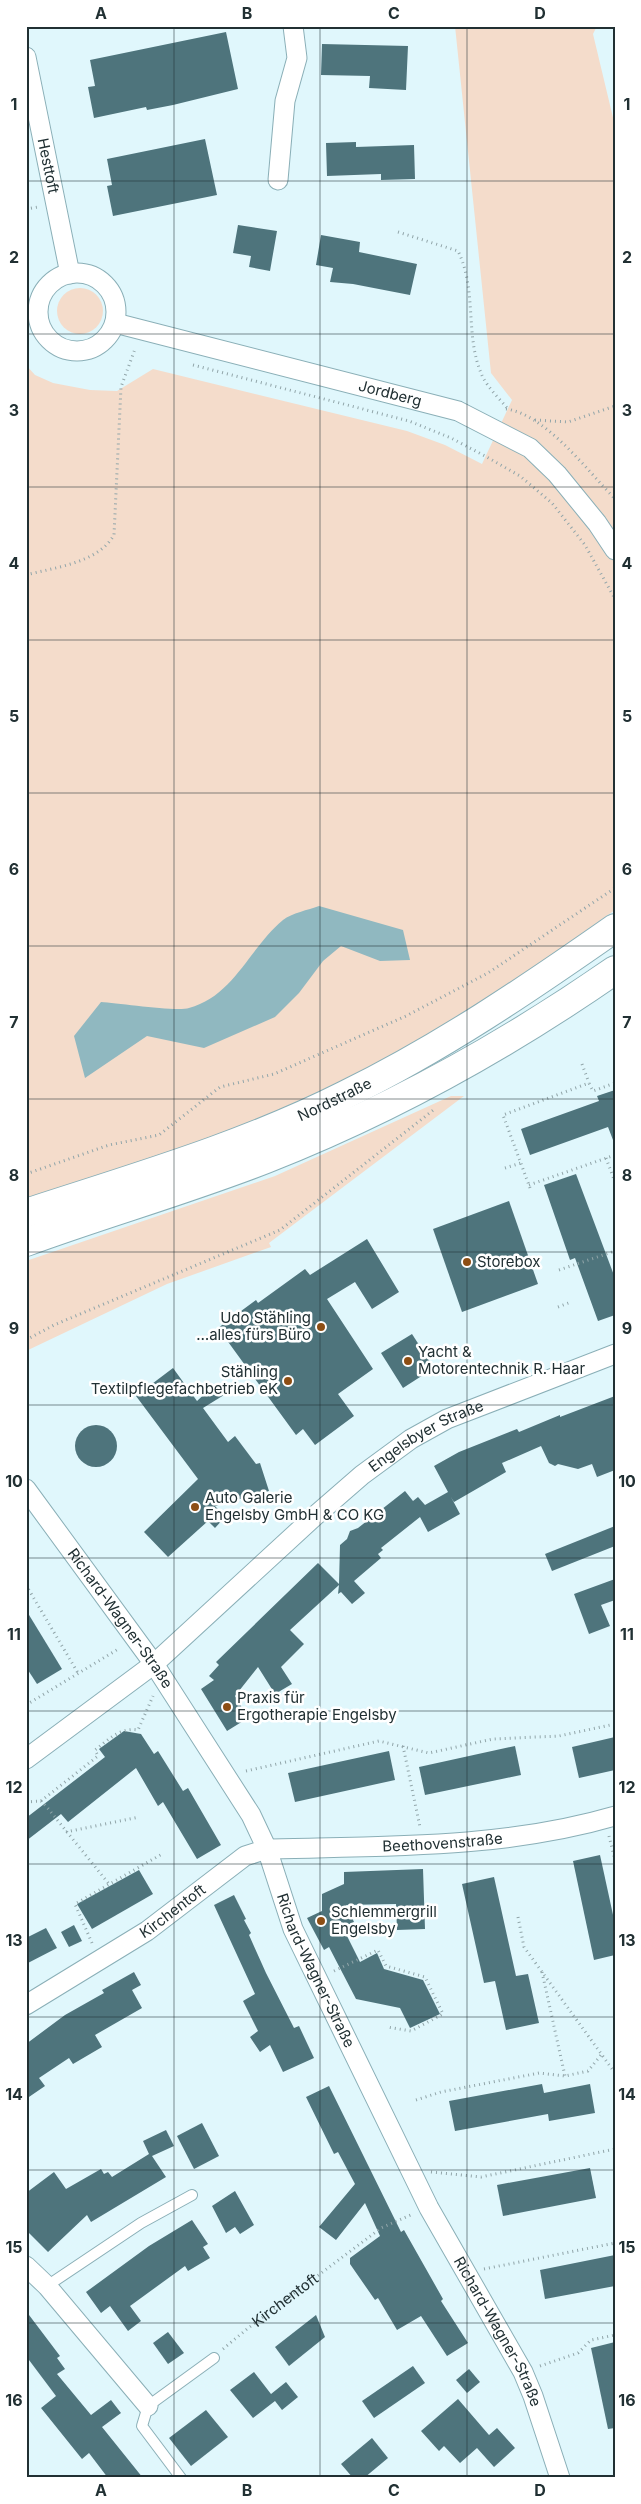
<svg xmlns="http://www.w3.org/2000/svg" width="641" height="2504" viewBox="0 0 641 2504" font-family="Inter,sans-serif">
<rect width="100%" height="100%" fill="#e0f7fc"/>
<g fill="#f4dccb">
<polygon points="455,26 597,26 593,34 615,126 615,910 489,999 361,1075 221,1136 26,1199 26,365 35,375 53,383 90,390 117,391 153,369 407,431 445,445 482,464 512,400 491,373"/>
<circle cx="80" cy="311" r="23"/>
<polygon points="451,1096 464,1096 269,1243 271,1247 167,1284 26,1351 26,1261 275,1176"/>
</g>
<path fill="#90b8c0" d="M319,906l84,24 7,30 -30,1 -39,-15 -18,15 -24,32 -24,24 -71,31 -57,-12 -62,42 -11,-42 27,-34c17,1 76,10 88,6 45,-12 61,-61 94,-88 9,-7 25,-10 36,-14z"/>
<g fill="#4e747c">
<polygon points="226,32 238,89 173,105 147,110 146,107 94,118 88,87 95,86 90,60"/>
<polygon points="322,44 408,46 406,90 369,88 370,76 321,75"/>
<polygon points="205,139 217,195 113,216 107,186 112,185 107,159"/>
<polygon points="356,142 356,147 414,145 415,179 381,180 381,174 327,176 326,143"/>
<polygon points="238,225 277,231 270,271 249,267 251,256 233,253"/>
<polygon points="321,235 360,242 359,252 417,264 410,295 353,284 330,282 333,268 316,265"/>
<polygon points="615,1090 615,1140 613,1140 608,1127 530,1155 521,1129 599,1101 597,1096"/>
<polygon points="576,1174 615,1278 615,1315 598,1321 575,1258 570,1260 544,1185"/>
<polygon points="509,1201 538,1284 462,1312 433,1229"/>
<polygon points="367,1239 399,1292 372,1309 355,1282 327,1299 373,1369 338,1394 354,1416 315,1445 303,1429 296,1435 218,1328 256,1300 258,1303 305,1269 310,1275"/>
<polygon points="412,1334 434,1368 403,1388 381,1353"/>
<polygon points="173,1368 197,1401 211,1388 215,1386 221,1388 224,1395 203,1408 228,1442 235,1436 256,1464 260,1463 269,1491 215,1506 225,1517 215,1528 208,1521 168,1557 144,1532 198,1479 136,1396"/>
<polygon points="615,1396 615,1470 597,1477 592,1464 578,1469 558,1464 555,1466 549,1463 541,1446 502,1463 506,1472 454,1502 451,1497 460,1514 428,1532 420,1517 381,1548 383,1550 378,1554 381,1558 354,1581 365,1593 352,1604 341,1592 338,1594 339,1585 290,1630 304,1644 281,1667 292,1684 275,1694 258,1667 235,1696 248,1718 227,1731 201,1689 214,1680 209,1676 219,1665 216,1662 318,1563 339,1584 340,1545 347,1539 350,1531 358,1528 405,1491 413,1501 418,1497 425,1505 448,1492 434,1466 459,1452 517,1429 519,1432 560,1415 560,1417"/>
<circle cx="96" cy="1446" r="21"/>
<polygon points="615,1526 615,1546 552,1571 545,1554"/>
<polygon points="615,1579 615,1600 601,1605 610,1626 589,1634 574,1594"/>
<polygon points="26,1610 62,1669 37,1684 26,1667"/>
<polygon points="124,1731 141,1734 154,1754 158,1751 183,1791 188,1788 221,1845 197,1859 163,1802 158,1806 136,1768 68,1822 61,1814 26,1841 26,1818 105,1757 99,1749"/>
<polygon points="615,1737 615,1770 579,1778 572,1747"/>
<polygon points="515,1746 521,1775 425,1795 419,1767"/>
<polygon points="389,1751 395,1780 295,1802 288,1773"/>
<polygon points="600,1855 615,1924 615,1955 594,1960 573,1861"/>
<polygon points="423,1869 425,1929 397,1930 396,1904 346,1905 354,1922 343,1928 360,1962 377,1953 384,1969 423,1980 440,2014 410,2028 400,2008 356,1999 329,1947 324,1950 307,1918 322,1911 322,1894 344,1884 344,1872"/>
<polygon points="139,1870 153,1894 92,1929 77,1904"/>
<polygon points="494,1877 516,1976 528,1974 539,2023 506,2030 495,1981 484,1983 462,1884"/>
<polygon points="234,1895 246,1919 244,1920 251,1933 249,1935 266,1973 294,2028 299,2026 314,2058 283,2072 270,2045 260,2052 250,2037 258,2031 243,2001 255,1994 214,1905"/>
<polygon points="74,1925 82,1941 69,1947 61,1932"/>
<polygon points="46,1928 57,1948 26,1964 26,1938"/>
<polygon points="134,1972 141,1985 132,1990 142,2008 95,2035 102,2047 73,2064 69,2058 39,2078 45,2086 26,2099 26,2044 65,2015 104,1993 102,1990"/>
<polygon points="542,2084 544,2093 590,2084 595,2113 549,2121 548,2114 455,2131 449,2101"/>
<polygon points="329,2086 401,2232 404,2230 443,2299 441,2301 468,2343 447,2356 421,2316 397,2330 378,2298 375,2300 350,2264 350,2258 380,2236 365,2203 336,2240 319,2227 355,2184 338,2152 334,2154 306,2097"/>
<polygon points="202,2123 219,2156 194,2169 177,2136"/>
<polygon points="166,2130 174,2146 152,2156 166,2177 91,2222 87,2215 48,2252 26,2230 26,2193 54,2172 66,2189 101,2169 104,2174 108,2172 112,2177 149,2154 143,2141"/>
<polygon points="590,2168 596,2198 503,2216 497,2185"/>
<polygon points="235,2191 254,2225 240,2234 235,2227 226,2233 212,2206"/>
<polygon points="192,2220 208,2244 203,2247 210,2258 188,2271 185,2266 130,2306 141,2321 128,2331 110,2306 101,2313 86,2292 149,2246"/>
<polygon points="615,2255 615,2286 545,2299 540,2270"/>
<polygon points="26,2311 60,2356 57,2358 65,2369 57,2374 91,2415 111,2400 121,2413 102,2427 143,2478 108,2478 89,2453 82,2459 41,2408 56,2396 26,2356"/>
<polygon points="316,2315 325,2337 289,2366 275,2347"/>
<polygon points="168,2332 184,2353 168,2364 153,2343"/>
<polygon points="615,2342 615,2428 608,2429 591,2348"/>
<polygon points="413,2366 425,2383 374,2418 362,2401"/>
<polygon points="469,2369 480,2382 467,2393 456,2380"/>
<polygon points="254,2372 271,2394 286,2382 298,2397 282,2410 275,2401 253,2418 230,2390"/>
<polygon points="458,2399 489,2435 497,2428 515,2448 494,2467 477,2448 460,2463 444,2446 439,2451 421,2431"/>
<polygon points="206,2410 228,2437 191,2466 169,2438"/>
<polygon points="372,2438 388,2458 364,2478 353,2478 341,2464"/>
</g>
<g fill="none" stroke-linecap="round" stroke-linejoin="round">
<g stroke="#8aafb7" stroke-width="12">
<g id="service">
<polyline points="47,2286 141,2223 192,2195"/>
<polyline points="181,2478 142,2426 148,2406 214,2358"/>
</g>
</g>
<g stroke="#8aafb7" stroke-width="21">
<g id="minor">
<path id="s2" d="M26,57l44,217"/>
<polyline points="278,180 285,101 297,58 293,26"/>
<circle cx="77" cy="312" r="39"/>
<path id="s3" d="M115,323l343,88 72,37 27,26 40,49 18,27"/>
<path id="s4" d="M26,1489l128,175 97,151 16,34 26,80 136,279 94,164 10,24 27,82"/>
<path id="s5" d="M26,1759l128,-95 162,-149 46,-40 49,-36 36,-20 168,-65"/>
<path id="s6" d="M26,2005l121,-74 98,-75 22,-7c116,-3 235,0 348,-33"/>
<polyline points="26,2266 47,2286 148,2406"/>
</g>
</g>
<g stroke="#8aafb7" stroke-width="30">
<g id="primary">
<path id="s7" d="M26,1213c107,-35 218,-67 319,-118 96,-47 183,-106 270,-167"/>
<path d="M26,1242c79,-29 161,-52 240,-83 122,-48 241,-114 349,-189"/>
</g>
</g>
<g stroke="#91a5a9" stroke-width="3" stroke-dasharray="1 4" stroke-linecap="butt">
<polyline points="26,209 38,207"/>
<path d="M398,232l60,19c19,38 7,84 23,122 5,13 17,24 26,35"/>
<polyline points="193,365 409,421 451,438 485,456 520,476 552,503 585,545 615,599"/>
<path d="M506,409c39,5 81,61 109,90"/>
<polyline points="535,420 568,422 615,406"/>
<path d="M26,575c30,-8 72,-12 88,-40l7,-148 14,-38"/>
<polyline points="582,1064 589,1083"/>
<polyline points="606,1158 615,1182"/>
<polyline points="505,1168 521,1163"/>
<polyline points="26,1174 109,1145 159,1135 220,1087 274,1074 406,1016 488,973 615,888"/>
<polyline points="529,1185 615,1155"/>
<polyline points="530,1188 503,1115 589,1083 593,1091 615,1083"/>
<polyline points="559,1270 615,1251"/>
<polyline points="558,1307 571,1302"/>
<polyline points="26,1340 54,1325 280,1230 436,1108"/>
<polyline points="26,1585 78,1673"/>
<polyline points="26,1705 120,1648"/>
<polyline points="403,1746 420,1827"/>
<polyline points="246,1771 379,1741 429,1753 493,1739 559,1736 615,1724"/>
<path d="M41,1801l57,-45 -3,-6c13,-10 25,-23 43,-20l15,-34"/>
<polyline points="26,1802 41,1801 46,1806 109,1884"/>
<polyline points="66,1832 139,1817"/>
<polyline points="609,1836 615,1860"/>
<polyline points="518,1917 524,1947 615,2073"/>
<polyline points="92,1943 75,1904 162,1854"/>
<polyline points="334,1971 378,1950 386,1966 425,1977 443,2014 411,2031 387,2027"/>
<polyline points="542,1972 565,2076"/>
<polyline points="416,2100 441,2092 539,2073 565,2076 588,2071 601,2055"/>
<polyline points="431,2172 481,2177 615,2149"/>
<polyline points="484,2269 615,2243"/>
<path id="s1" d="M223,2349l24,-20 134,-101 32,-14"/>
<polyline points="540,2366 578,2353 591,2340 615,2335"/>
</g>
<use href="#service" stroke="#fff" stroke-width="10"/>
<use href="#minor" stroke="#fff" stroke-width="19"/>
<use href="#primary" stroke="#fff" stroke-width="28"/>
</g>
<path fill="none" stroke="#213033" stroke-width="1" stroke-opacity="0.55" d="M174,26v2452M320,26v2452M467,26v2452M26,181h589M26,334h589M26,487h589M26,640h589M26,793h589M26,946h589M26,1099h589M26,1252h589M26,1405h589M26,1558h589M26,1711h589M26,1864h589M26,2017h589M26,2170h589M26,2323h589"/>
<g fill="#8d4e14" stroke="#fff" stroke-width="2">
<circle cx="467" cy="1262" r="5"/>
<circle cx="321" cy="1327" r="5"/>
<circle cx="408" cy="1361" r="5"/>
<circle cx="288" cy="1381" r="5"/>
<circle cx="195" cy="1507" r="5"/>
<circle cx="227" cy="1707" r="5"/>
<circle cx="321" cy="1921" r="5"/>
</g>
<g text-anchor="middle" stroke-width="5" stroke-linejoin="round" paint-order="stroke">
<g font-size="15" fill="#213033" stroke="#fff">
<text dy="5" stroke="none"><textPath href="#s2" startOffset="111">Hesttoft</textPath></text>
<text dy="5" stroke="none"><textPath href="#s3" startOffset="284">Jordberg</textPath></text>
<text dy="5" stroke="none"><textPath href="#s7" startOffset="329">Nordstraße</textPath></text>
<text dy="5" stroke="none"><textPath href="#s5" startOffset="516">Engelsbyer Straße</textPath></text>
<text dy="5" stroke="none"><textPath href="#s4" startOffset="160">Richard-Wagner-Straße</textPath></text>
<text dy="5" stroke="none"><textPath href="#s6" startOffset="464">Beethovenstraße</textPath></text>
<text dy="5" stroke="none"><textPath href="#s6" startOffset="174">Kirchentoft</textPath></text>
<text dy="5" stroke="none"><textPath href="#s4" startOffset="565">Richard-Wagner-Straße</textPath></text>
<text dy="5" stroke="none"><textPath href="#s1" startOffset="79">Kirchentoft</textPath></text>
<text dy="5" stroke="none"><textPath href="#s4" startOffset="970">Richard-Wagner-Straße</textPath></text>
</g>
<g font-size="15" fill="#213033" stroke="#fff" text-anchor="start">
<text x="477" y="1267">Storebox</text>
<text x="311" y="1323" text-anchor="end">Udo Stähling<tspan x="311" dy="17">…alles fürs Büro</tspan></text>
<text x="418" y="1357">Yacht &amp;<tspan x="418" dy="17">Motorentechnik R. Haar</tspan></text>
<text x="278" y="1377" text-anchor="end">Stähling<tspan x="278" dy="17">Textilpflegefachbetrieb eK</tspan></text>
<text x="205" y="1503">Auto Galerie<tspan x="205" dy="17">Engelsby GmbH &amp; CO KG</tspan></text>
<text x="237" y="1703">Praxis für<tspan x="237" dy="17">Ergotherapie Engelsby</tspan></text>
<text x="331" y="1917">Schlemmergrill<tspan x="331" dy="17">Engelsby</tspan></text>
</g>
</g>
<rect width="641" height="2504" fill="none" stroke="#ffffff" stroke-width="55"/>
<rect x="28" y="28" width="586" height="2448" fill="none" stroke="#213033" stroke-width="2"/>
<g font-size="16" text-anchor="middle" font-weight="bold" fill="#213033">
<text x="101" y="19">A</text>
<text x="247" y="19">B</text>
<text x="394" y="19">C</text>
<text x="540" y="19">D</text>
<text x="14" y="110">1</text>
<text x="627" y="110">1</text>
<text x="14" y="263">2</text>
<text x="627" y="263">2</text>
<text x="14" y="416">3</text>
<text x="627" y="416">3</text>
<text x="14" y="569">4</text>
<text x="627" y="569">4</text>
<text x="14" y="722">5</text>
<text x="627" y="722">5</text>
<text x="14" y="875">6</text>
<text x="627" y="875">6</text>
<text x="14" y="1028">7</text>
<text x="627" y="1028">7</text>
<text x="14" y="1181">8</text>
<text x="627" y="1181">8</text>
<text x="14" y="1334">9</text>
<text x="627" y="1334">9</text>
<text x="14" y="1487">10</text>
<text x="627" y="1487">10</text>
<text x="14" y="1640">11</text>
<text x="627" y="1640">11</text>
<text x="14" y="1793">12</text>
<text x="627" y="1793">12</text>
<text x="14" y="1946">13</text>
<text x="627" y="1946">13</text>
<text x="14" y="2100">14</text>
<text x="627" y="2100">14</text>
<text x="14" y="2253">15</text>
<text x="627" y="2253">15</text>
<text x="14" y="2406">16</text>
<text x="627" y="2406">16</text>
<text x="101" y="2496">A</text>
<text x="247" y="2496">B</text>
<text x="394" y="2496">C</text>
<text x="540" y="2496">D</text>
</g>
</svg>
